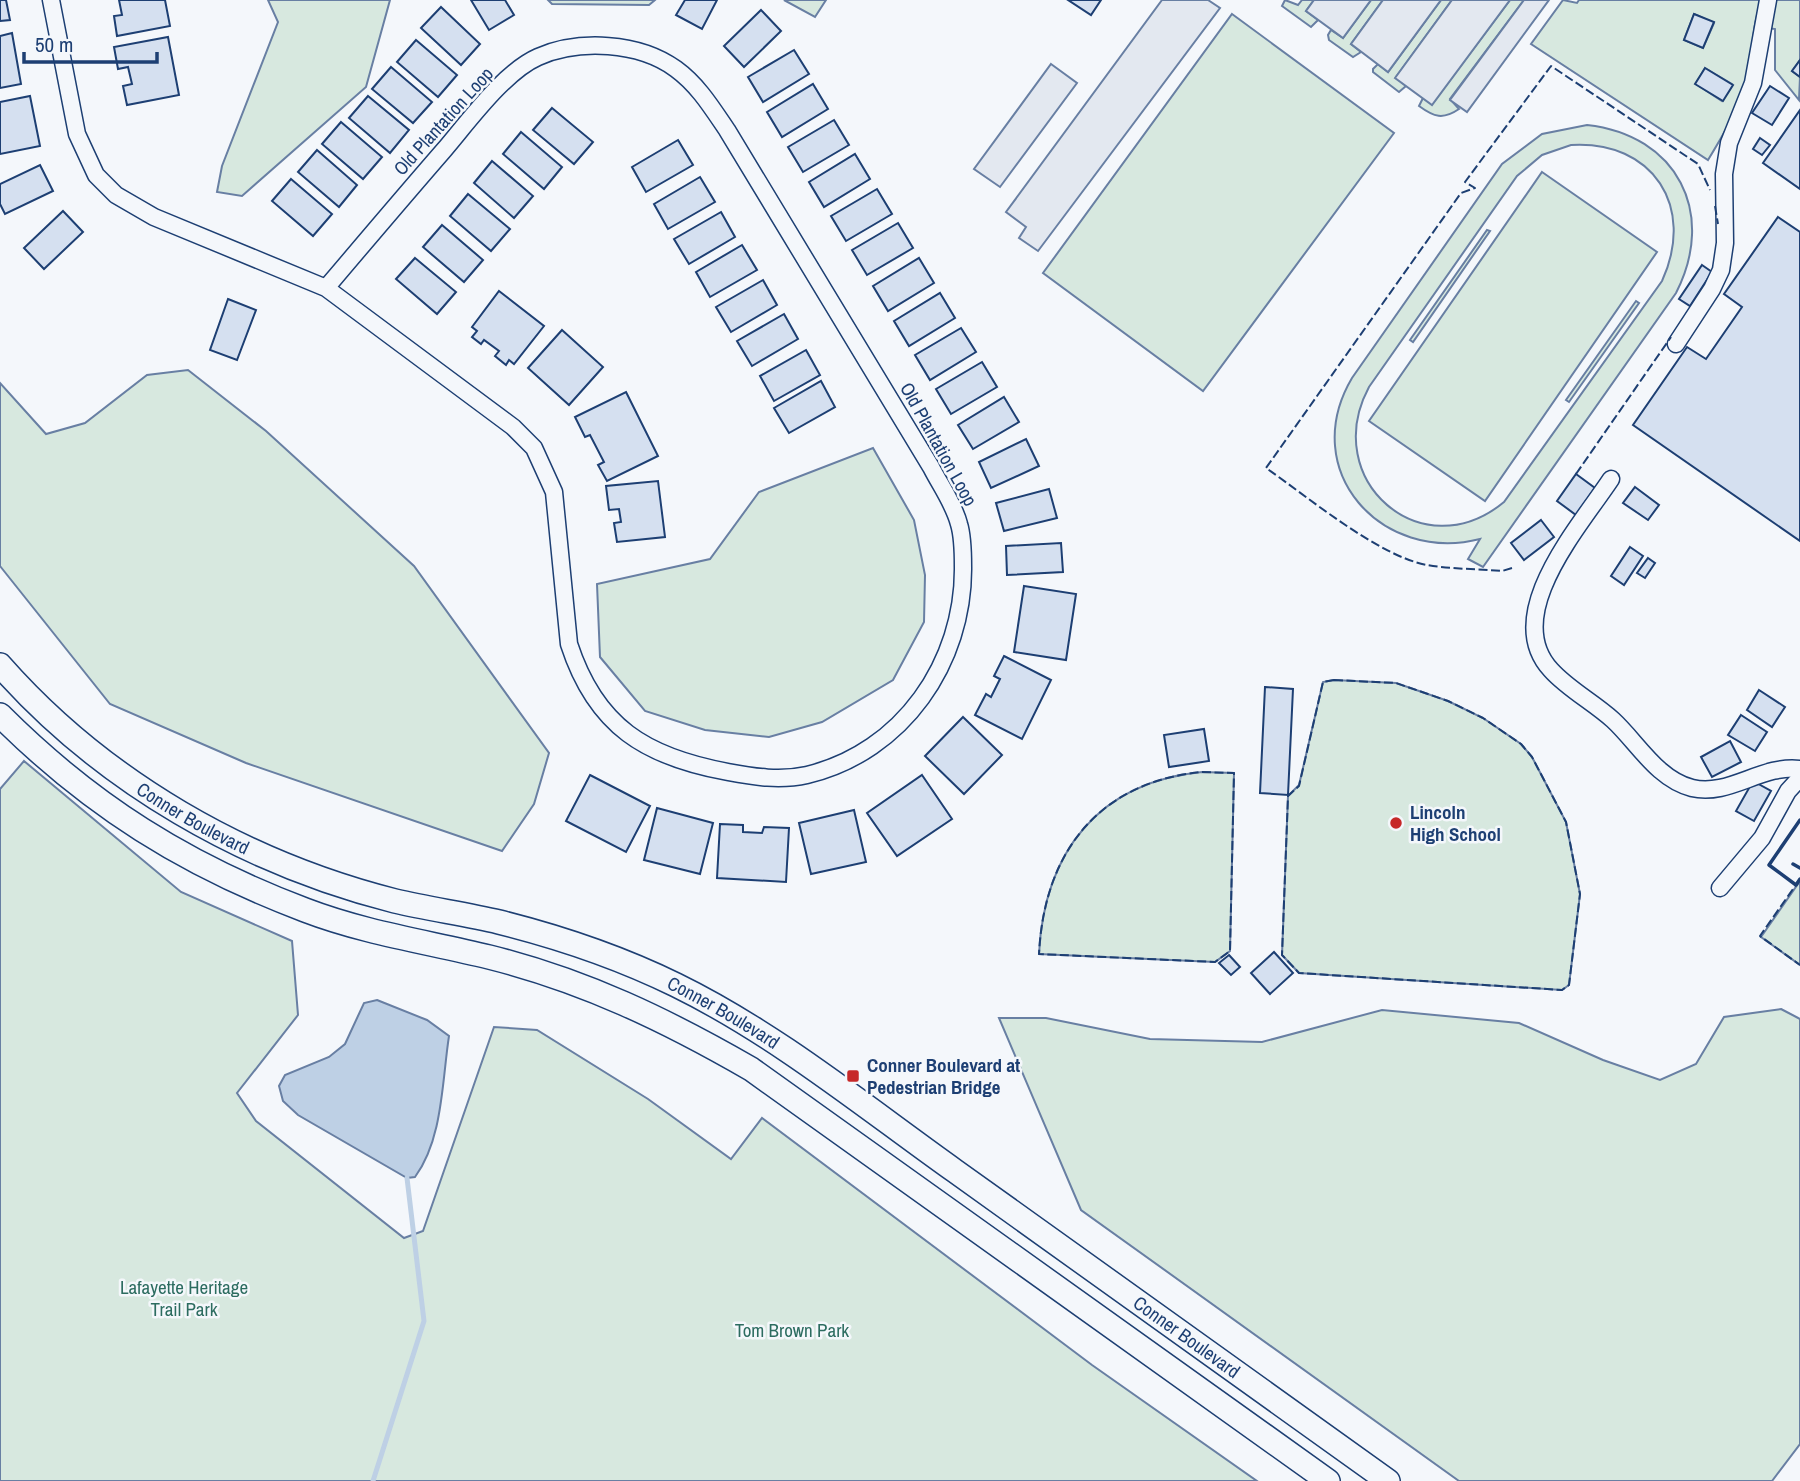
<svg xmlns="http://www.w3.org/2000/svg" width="1800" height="1481" viewBox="0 0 1800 1481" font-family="'Archivo Narrow',sans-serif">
<rect width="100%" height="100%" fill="#f4f7fb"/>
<g fill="#d7e8df" stroke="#687fa3" stroke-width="2" fill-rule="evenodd">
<polygon points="268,0 390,0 366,87 242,196 217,192 222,166 278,22"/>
<polygon points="548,0 655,0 649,5 552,4"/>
<polygon points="784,0 826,0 815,17"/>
<polygon points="1285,0 1298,5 1302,0 1314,0 1306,11 1318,20 1311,27 1282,6"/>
<polygon points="1371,0 1383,0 1351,44 1361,52 1353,57 1329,40 1328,35 1331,30 1343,38"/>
<polygon points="1441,0 1452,0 1396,77 1406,86 1399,92 1373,72 1373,69 1378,64 1388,72"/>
<path d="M1510,0h14l-74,99 9,10c-16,11 -25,8 -40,-3l4,-8 9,6z"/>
<path d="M1563,0l14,3 2,-3h184c-12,22 -9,51 -15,75 -8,32 -23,57 -40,85l-177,-116zM1694,14l20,9 -11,25 -19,-8zM1705,68l27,16 -10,17 -26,-17z"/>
<polygon points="1775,0 1800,0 1800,60 1792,71 1800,77 1799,100 1775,70 1775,29 1768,28"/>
<polygon points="1232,14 1394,133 1203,391 1043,273"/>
<path d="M1587,125c90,10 130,88 89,168l-193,274 -15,-8 12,-20c-98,25 -183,-68 -128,-161l150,-214 40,-30zM1571,145c82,-5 125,62 91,136l-158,221c-82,68 -185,-22 -135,-115l148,-211 25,-21z"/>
<polygon points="1542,172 1657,252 1485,501 1369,421"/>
<polygon points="1487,230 1490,231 1413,342 1410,340"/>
<polygon points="1636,301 1639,303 1569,402 1566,400"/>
<polygon points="188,370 266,431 414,566 549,753 534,804 502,851 246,763 110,704 0,566 0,383 46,434 85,423 147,375"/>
<polygon points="873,448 914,520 925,575 924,622 893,680 822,722 769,737 705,730 645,711 600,657 597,584 710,559 759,492"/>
<polygon points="1334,680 1396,683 1448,701 1483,718 1521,744 1532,757 1566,822 1580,894 1569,985 1562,990 1299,973 1282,955 1288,796 1299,785 1323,682"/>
<polygon points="24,761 181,892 292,941 298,1015 237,1093 256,1121 404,1238 423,1231 494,1027 537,1030 648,1099 731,1159 762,1118 1092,1365 1257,1481 0,1481 0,789"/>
<path d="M1202,772l32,1 -4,178 -15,11 -176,-8c5,-101 59,-172 163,-182z"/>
<polygon points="1800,881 1800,965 1761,937"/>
<polygon points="1781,1009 1800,1019 1800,1444 1772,1481 1459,1481 1081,1210 999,1018 1046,1018 1150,1039 1262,1042 1382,1010 1519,1023 1603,1060 1660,1080 1696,1064 1724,1017"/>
</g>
<g fill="#e3e8f0" stroke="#687fa3" stroke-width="2">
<polygon points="1162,0 1208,0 1220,8 1038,251 1019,238 1026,227 1006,212"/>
<polygon points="1314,0 1371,0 1343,38 1306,11"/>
<polygon points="1383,0 1441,0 1388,72 1351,44"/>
<polygon points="1452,0 1510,0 1432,105 1395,78"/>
<polygon points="1524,0 1549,0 1467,112 1450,100"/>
<polygon points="1051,64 1077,83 1000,187 974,169"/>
</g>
<path fill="#bed0e5" stroke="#687fa3" stroke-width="2" d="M377,1000l50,20 22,16c-7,45 -6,103 -34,141l-8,1 -109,-63 -15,-14 -4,-15 6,-11 44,-18 16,-13 19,-41z"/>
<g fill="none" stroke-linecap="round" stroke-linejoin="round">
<polyline stroke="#bed0e5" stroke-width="5" points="373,1481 424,1321 407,1178"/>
</g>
<g fill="#d5e0f0" stroke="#1d3f73" stroke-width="2">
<polygon points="0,0 6,0 10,20 0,21"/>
<polygon points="119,0 165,0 170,26 117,36 114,16 122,15"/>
<polygon points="471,0 505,0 514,15 489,30"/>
<polygon points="685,0 717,0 702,29 676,15"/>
<polygon points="1068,0 1101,0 1091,15"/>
<polygon points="441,7 480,44 461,65 421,28"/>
<polygon points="761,10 781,31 744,67 724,46"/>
<polygon points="1694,14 1714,22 1703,48 1684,40"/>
<polygon points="12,33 21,84 0,88 0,36"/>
<polygon points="168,37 179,95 127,105 123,86 132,84 128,67 118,69 114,47"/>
<polygon points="416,40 457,75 438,97 397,62"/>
<polygon points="794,50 809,74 763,102 748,77"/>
<polygon points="1800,60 1800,77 1792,71"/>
<polygon points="391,67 432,102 413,123 372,89"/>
<polygon points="1705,68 1733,85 1723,101 1695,84"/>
<polygon points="813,84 828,109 782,137 767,112"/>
<polygon points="1770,86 1789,98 1772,125 1752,113"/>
<polygon points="30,96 40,146 0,154 0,102"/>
<polygon points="368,96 409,130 390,153 349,118"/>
<polygon points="552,108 593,142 574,164 533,130"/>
<polygon points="1800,110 1800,189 1763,163"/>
<polygon points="834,120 849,145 803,172 788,147"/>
<polygon points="341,122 382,157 363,179 322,144"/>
<polygon points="521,132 562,167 544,189 503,154"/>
<polygon points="1760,138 1770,145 1762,155 1753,149"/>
<polygon points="678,140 693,165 646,192 632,167"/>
<polygon points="317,150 357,185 339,207 298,172"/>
<polygon points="855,154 870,179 824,207 809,182"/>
<polygon points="492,161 533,196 514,218 474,183"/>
<polygon points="40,165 53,191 5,214 0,204 0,184"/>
<polygon points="700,177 715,202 668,229 654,204"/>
<polygon points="291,179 332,214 313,236 272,201"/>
<polygon points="877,189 892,214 846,241 831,216"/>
<polygon points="468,194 510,229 491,251 450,216"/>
<polygon points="63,211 83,232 44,269 24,248"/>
<polygon points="721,212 735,237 689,264 674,239"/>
<polygon points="1778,217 1800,232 1800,541 1633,425 1687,347 1706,359 1742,307 1724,294"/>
<polygon points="898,223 913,248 867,275 852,250"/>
<polygon points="442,225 483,260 464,282 423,247"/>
<polygon points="742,245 757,270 710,297 696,272"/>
<polygon points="415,258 456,292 437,314 396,279"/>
<polygon points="919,258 934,283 888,311 873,286"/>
<polygon points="1702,265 1712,272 1690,306 1679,299"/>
<polygon points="763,280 777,305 731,332 716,307"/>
<polygon points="499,291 544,326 514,364 509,360 506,365 495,356 499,351 484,340 481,344 472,337 477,331 472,327"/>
<polygon points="940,293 955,318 909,346 894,321"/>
<polygon points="228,299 256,310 237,360 210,350"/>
<polygon points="784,314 798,339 752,366 737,341"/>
<polygon points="961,328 976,352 930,380 915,355"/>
<polygon points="562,330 603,367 569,405 528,368"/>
<polygon points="806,350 820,375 774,401 760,376"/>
<polygon points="982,362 997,387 951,414 936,389"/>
<polygon points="821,381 835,407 789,433 774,408"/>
<polygon points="626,392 658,456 607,481 598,465 604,462 590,435 585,437 575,417"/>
<polygon points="1004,397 1019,422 973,449 958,425"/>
<polygon points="1026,439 1039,466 991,488 979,462"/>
<polygon points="1576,474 1595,488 1576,515 1557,501"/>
<polygon points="658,481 665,537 617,542 614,523 621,522 619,509 609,510 606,486"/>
<polygon points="1635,487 1659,505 1648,520 1623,503"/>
<polygon points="1049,489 1057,518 1004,531 996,503"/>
<polygon points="1541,520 1554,537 1524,560 1511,543"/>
<polygon points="1061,543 1063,572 1007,575 1006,546"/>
<polygon points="1630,547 1643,556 1624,585 1611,576"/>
<polygon points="1648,558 1655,563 1645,578 1637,573"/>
<polygon points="1024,586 1076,594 1066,660 1014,652"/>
<polygon points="1004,656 1051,680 1022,739 975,715 986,694 991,697 1000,679 994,676"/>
<polygon points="1265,687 1293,689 1288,795 1260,793"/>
<polygon points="1759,690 1785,707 1772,727 1747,710"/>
<polygon points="1741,715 1767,732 1755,751 1728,735"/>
<polygon points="963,717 1002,755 964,794 925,756"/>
<polygon points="1204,729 1209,761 1169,767 1164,735"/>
<polygon points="1730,741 1741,762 1712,777 1701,757"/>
<polygon points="590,775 650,806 626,852 566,821"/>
<polygon points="922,775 952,819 897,856 867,813"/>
<polygon points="1753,781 1771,791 1754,821 1736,811"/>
<polygon points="657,808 713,823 700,874 644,860"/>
<polygon points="854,810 866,862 811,874 799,823"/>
<polygon points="720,824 743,825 743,832 762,833 764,827 789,828 786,882 717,878"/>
<polygon points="1274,952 1293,973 1270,994 1251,973"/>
<polygon points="1229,955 1240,967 1231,975 1219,963"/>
</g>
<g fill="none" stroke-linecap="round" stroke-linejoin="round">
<g stroke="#1d3f73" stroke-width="19">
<g id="minor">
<path d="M51,0l26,134 19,41 20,20 38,22 172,71 187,139 21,21 20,44 15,152c27,83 77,113 159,128 27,5 52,9 79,3 96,-23 157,-113 156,-208 0,-14 0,-30 -4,-43 -5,-20 -19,-39 -28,-57l-204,-337c-15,-22 -29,-45 -51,-61 -37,-27 -97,-30 -138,-12 -34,15 -70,65 -94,93 -40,46 -79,92 -118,138"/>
<polyline points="1676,344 1712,289 1721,270 1725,243 1724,174 1729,143 1753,83 1768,0"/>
<path d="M1611,479c-31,47 -111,136 -60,191 17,19 42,32 62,50 24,22 44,59 79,68 37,9 70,-24 108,-19"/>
<polyline points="1720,888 1762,838 1788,791 1800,778"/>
</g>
</g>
<g stroke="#1d3f73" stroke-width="26">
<g id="secondary">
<path id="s1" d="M0,665c103,117 245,198 395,236 34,8 70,13 104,21 60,15 122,36 177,63 100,49 189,122 279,186 145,103 289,207 433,310"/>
<path d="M0,715c91,91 186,150 305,195 60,23 123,32 184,47 96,24 177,63 262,112l577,412"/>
</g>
</g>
<use href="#minor" stroke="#f4f7fb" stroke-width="16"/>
<use href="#secondary" stroke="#f4f7fb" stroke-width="23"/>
<g stroke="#1d3f73" stroke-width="2" stroke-dasharray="9 3.5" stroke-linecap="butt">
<polyline points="1715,206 1718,224"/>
<polyline points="1576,474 1671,337"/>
<path d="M1512,568l-10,3c-25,-2 -51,-2 -75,-6 -49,-9 -119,-68 -161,-97l195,-275 14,-5 -10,-6 86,-116 147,98 12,26"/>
<polygon points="1334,680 1396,683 1448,701 1483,718 1521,744 1532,757 1566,822 1580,894 1569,985 1562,990 1299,973 1282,955 1288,796 1299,786 1323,682"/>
<path d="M1202,772l32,1 -4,178 -15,11 -176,-8c5,-101 59,-172 163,-182z"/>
<polyline points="1800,879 1760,936 1800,965"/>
</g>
<g stroke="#1d3f73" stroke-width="3.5">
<polyline points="1800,820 1769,865 1796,885 1800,879"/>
<polyline points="1793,864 1800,868"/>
</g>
</g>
<g fill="#c62828" stroke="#f4f7fb" stroke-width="2.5">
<circle cx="1396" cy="823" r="7"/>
<rect x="846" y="1069" width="14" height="14" rx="3.5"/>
</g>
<g text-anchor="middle" stroke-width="5" stroke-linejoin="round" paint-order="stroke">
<g font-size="19" fill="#1d3f73" stroke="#f4f7fb">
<text transform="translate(443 121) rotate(-48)" y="7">Old Plantation Loop</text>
<text transform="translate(939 444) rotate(61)" y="7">Old Plantation Loop</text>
<text dy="7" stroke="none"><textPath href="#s1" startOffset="248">Conner Boulevard</textPath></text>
<text dy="7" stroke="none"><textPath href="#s1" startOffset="816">Conner Boulevard</textPath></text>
<text dy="7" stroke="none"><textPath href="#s1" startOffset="1382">Conner Boulevard</textPath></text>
</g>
<g font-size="19" font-weight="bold" fill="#1d3f73" stroke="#f4f7fb" text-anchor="start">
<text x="1410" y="819">Lincoln<tspan x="1410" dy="22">High School</tspan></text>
<text x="867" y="1072">Conner Boulevard at<tspan x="867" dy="22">Pedestrian Bridge</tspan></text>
</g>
<g font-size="19" fill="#2c6c60" stroke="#f4f7fb">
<text x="184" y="1294">Lafayette Heritage<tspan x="184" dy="22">Trail Park</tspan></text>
<text x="792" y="1337">Tom Brown Park</text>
</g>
</g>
<path d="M24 52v10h133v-10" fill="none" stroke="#1d3f73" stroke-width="3.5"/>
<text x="35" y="52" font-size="21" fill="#1d3f73" stroke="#f4f7fb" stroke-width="5" paint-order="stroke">50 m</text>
</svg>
